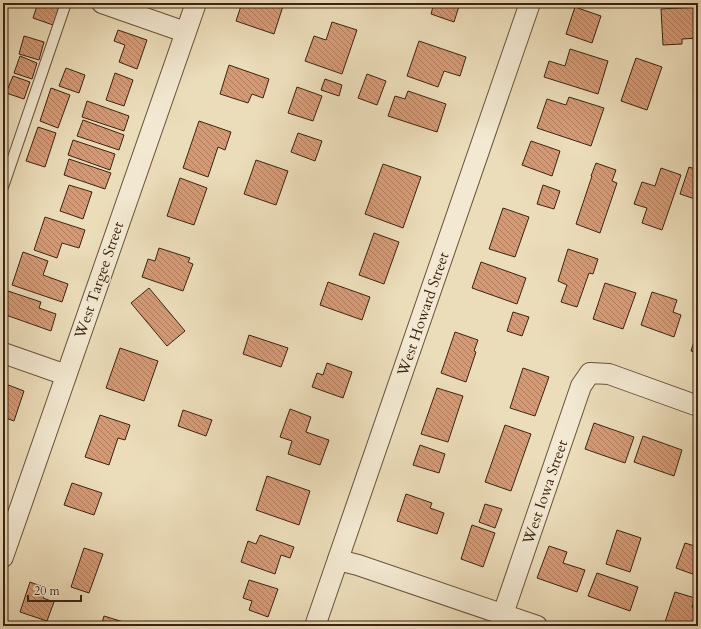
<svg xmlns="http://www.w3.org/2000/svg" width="701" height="629" viewBox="0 0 701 629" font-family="Cardo,serif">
<defs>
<pattern id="building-back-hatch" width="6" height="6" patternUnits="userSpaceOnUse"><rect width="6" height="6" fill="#d49a76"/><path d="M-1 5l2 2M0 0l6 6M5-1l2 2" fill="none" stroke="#ad7d5f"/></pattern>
</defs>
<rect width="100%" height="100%" fill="#ecddba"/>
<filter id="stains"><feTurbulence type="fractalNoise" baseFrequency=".005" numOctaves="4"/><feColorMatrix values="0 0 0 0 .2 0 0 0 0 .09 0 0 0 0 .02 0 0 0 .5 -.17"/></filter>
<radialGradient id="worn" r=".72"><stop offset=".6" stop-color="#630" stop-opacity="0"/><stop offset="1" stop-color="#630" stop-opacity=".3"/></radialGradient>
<g fill="url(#building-back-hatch)" stroke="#3d2411">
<polygon points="38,3 44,3 59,8 53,25 33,18"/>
<polygon points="242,3 284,3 274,34 236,21"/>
<polygon points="434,3 460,3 454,22 431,14"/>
<polygon points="575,7 601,16 592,43 566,34"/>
<polygon points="698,7 698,38 682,39 682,44 663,45 661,9"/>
<polygon points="332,22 357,30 342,74 305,61 314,36 326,40"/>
<polygon points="118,30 147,40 137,69 119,62 125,45 114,41"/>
<polygon points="24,36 44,42 39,60 19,54"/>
<polygon points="419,41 466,57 460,76 444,71 438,87 407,76"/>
<polygon points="570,49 608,61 598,94 544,77 549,61 565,66"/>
<polygon points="20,56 37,63 32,79 14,73"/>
<polygon points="636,58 662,67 647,110 621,101"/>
<polygon points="229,65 269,79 263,98 252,94 248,103 220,94"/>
<polygon points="66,68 85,75 79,93 59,86"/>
<polygon points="115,73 133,80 124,106 106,100"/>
<polygon points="367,74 386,81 377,105 358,98"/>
<polygon points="13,76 30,82 24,99 6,93"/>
<polygon points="325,79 342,85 339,96 321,90"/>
<polygon points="297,87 322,96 313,121 288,113"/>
<polygon points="51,88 70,95 58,128 40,121"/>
<polygon points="408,91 446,104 437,132 388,116 395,96 405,99"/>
<polygon points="569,97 604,108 591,146 537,128 547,99 566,105"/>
<polygon points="87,101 129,116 124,131 82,117"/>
<polygon points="83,120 124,135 119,150 77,136"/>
<polygon points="199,121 231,132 225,150 218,147 208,177 183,168"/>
<polygon points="38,127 56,133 45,167 26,161"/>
<polygon points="298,133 322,141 315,161 291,152"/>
<polygon points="73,140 115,154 110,170 68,155"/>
<polygon points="531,141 560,151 552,176 522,165"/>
<polygon points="69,159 111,173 105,189 64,175"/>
<polygon points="256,160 288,171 276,205 244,194"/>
<polygon points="596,163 616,170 612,181 617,183 600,233 576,224 592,176 591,176"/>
<polygon points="383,164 421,177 403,228 365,214"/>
<polygon points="689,167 698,170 698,200 680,194"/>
<polygon points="661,168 681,175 662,230 642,223 647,208 634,204 642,182 655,186"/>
<polygon points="180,178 207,188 194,225 167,216"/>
<polygon points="69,185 92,192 83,219 60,211"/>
<polygon points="543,185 560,191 554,209 537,204"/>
<polygon points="503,208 529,217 515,257 489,249"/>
<polygon points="45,217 85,230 79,248 62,243 57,258 34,250"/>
<polygon points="374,233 399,242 384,284 359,275"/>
<polygon points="159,248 190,258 188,262 193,264 183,291 142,277 148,259 155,261"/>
<polygon points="568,249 598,259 593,274 589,273 577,307 561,302 567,285 558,281"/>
<polygon points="23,252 48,261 43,275 68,284 62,302 12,285"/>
<polygon points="481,262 526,278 517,304 472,288"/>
<polygon points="328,282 370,297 362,320 320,305"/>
<polygon points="605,283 636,293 623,329 593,319"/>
<polygon points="149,288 185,331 167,346 131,303"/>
<polygon points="8,291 41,302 39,308 56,314 51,331 3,314 3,306"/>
<polygon points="652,292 677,300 673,312 681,315 674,337 641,325"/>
<polygon points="513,312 529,317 522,336 507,331"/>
<polygon points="698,329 698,353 691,351"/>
<polygon points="455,332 478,340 474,351 476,352 466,382 441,373"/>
<polygon points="249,335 288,348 281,367 243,354"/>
<polygon points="120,348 158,361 144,401 106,388"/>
<polygon points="327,363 352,372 343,398 312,387 317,373 323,375"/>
<polygon points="523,368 549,377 535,416 510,408"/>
<polygon points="3,383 24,391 14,421 3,417"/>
<polygon points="437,388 463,396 448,442 421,434"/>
<polygon points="290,409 311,417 306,432 329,440 320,465 288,454 292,441 280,437"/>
<polygon points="183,410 212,420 206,436 178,426"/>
<polygon points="100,415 130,425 125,440 118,438 109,465 85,457"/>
<polygon points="594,423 634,437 625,463 585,449"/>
<polygon points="505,425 531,434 511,491 485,482"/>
<polygon points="643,436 682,450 674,476 634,462"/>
<polygon points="420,445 445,454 439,473 413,465"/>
<polygon points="267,476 310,491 299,525 256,510"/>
<polygon points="72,483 102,493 94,515 64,505"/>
<polygon points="406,494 432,503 430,508 444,513 437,534 397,521"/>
<polygon points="485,504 502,509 495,528 479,522"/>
<polygon points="472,525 495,533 483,567 461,559"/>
<polygon points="617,530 641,538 630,572 606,564"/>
<polygon points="260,535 294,547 290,558 281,555 275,574 241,562 248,541 256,544"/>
<polygon points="685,543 698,547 698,576 676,568"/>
<polygon points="549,546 567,552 563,563 585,570 577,592 537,578"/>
<polygon points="84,548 103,554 89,593 71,587"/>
<polygon points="597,573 638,587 630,611 588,596"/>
<polygon points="249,580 278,589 268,617 249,610 252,601 243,598"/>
<polygon points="30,582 46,588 43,598 54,602 47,621 20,612"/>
<polygon points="675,592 695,598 692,607 698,609 698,626 668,626 664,625"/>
<polygon points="104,616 130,624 129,626 101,626"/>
</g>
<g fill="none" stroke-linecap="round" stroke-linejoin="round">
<g stroke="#69523b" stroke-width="12">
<polyline id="lane" points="3,187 66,3"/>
</g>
<g stroke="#69523b" stroke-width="22">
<g id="street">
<polyline points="102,3 185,32"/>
<polyline points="3,353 66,375"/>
<polyline points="3,557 196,3"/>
<polyline points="338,560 358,565 537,626"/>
<polyline points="503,614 581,386 590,373 609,374 698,406"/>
<polyline points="315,626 530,3"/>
</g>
</g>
<use href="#lane" stroke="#f3e9d2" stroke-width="10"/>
<use href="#street" stroke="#f3e9d2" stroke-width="20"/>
</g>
<g text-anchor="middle" stroke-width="3" stroke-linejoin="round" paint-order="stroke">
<g font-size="15" fill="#3d2411" stroke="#f3e9d2">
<text transform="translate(99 280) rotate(-71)" y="5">West Targee Street</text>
<text transform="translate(423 314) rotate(-71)" y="5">West Howard Street</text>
<text transform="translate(545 492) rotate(-71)" y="5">West Iowa Street</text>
</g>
</g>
<rect width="701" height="629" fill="none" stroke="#ecddba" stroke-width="16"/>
<rect x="4" y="4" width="693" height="621" fill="none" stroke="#3d2411" stroke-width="2"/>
<rect x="8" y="8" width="685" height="613" fill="none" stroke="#3d2411"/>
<path d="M28 595v6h53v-6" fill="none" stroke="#3d2411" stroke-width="2"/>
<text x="34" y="595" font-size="12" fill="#3d2411" stroke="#f3e9d2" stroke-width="3" paint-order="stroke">20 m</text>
<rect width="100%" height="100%" filter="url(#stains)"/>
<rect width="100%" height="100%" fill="url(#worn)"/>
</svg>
